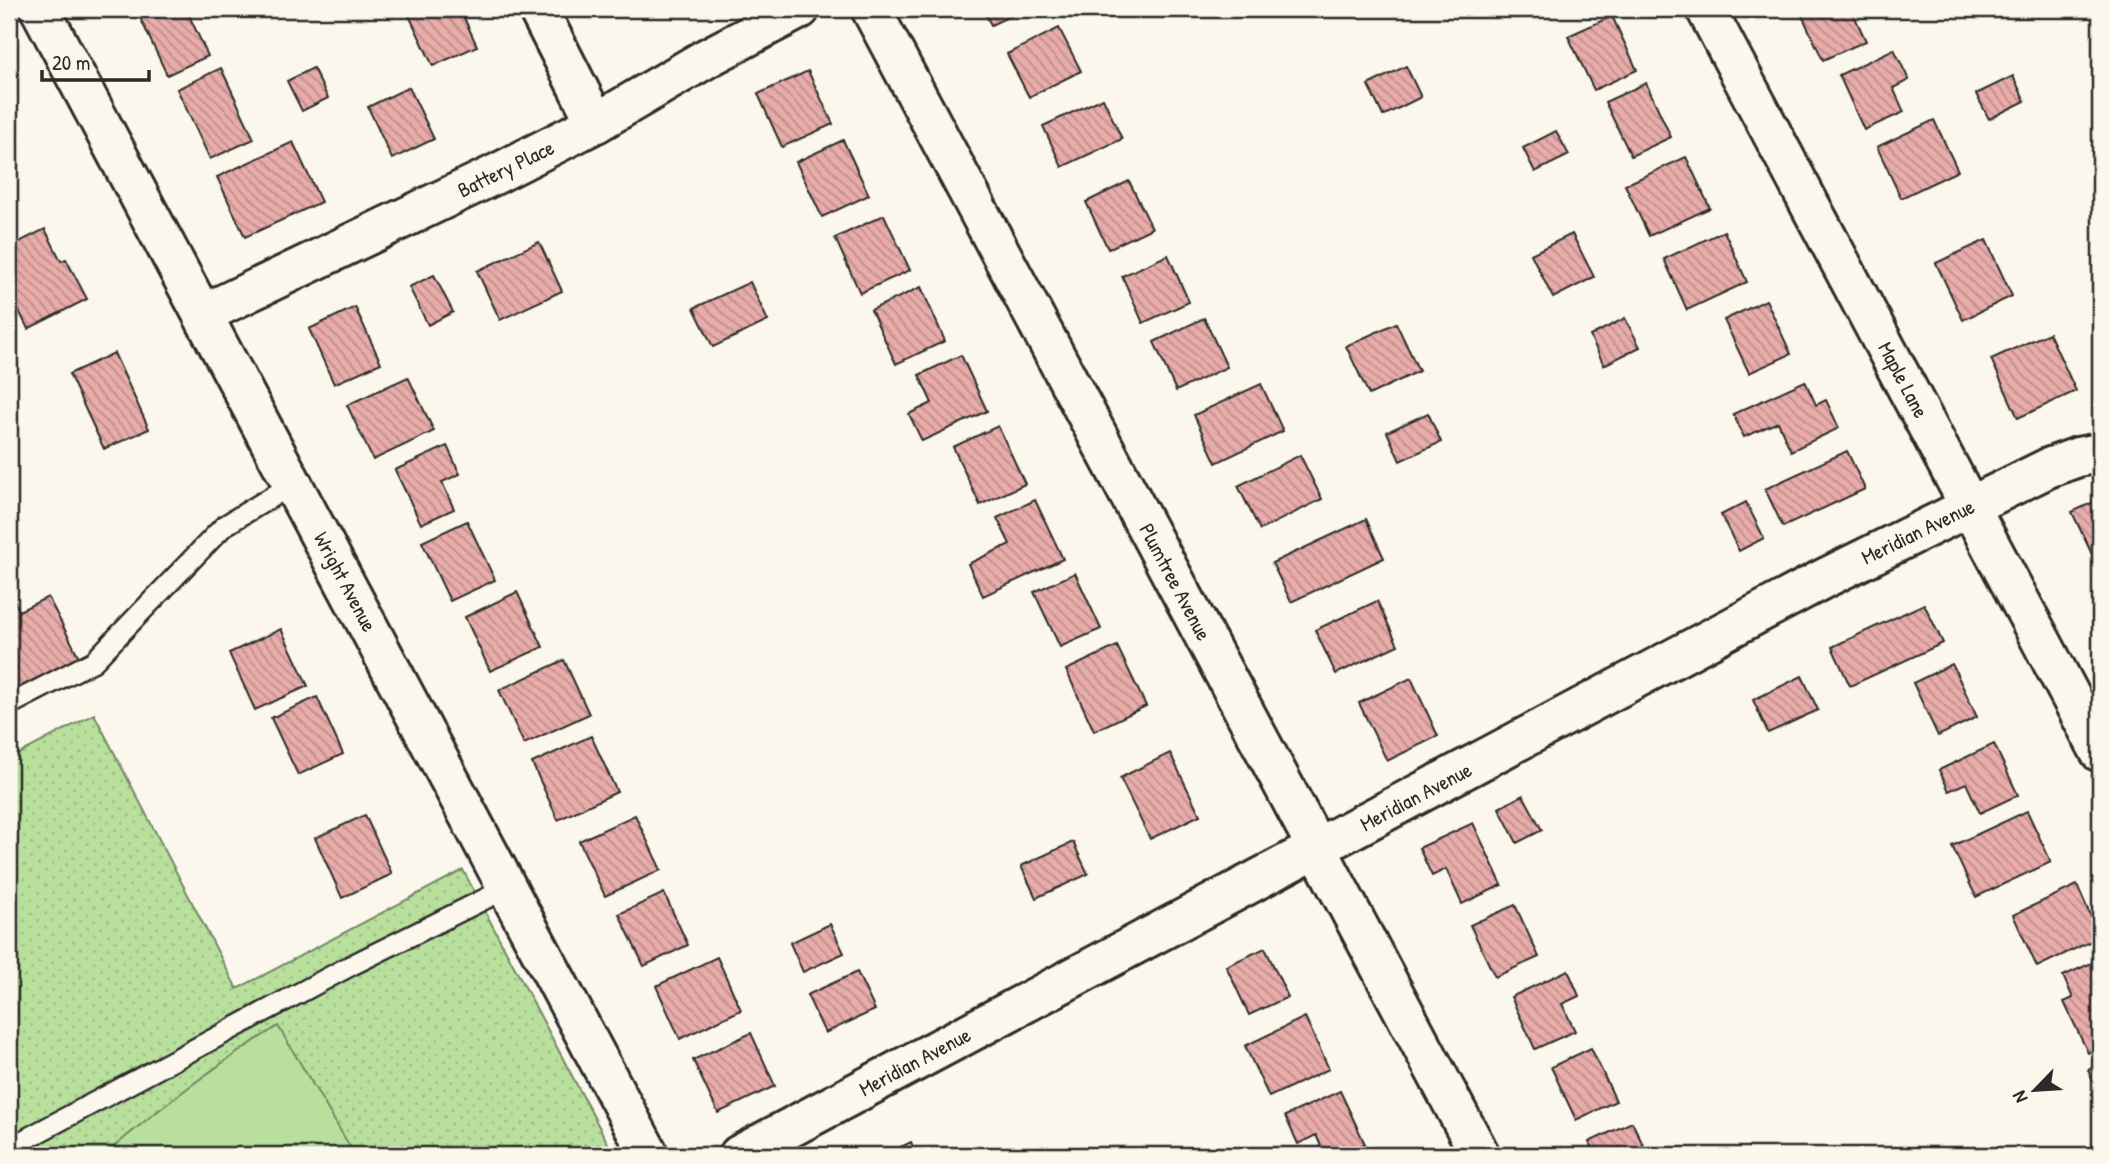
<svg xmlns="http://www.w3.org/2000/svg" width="2109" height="1164" viewBox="0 0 2109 1164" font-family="'Patrick Hand',sans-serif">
<defs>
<pattern id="grass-dots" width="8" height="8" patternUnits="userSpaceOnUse" patternTransform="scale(1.75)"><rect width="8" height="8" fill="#b8e09c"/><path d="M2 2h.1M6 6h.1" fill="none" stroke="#9ec087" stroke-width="1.8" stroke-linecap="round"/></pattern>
<pattern id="building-back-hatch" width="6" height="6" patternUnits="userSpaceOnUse" patternTransform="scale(1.75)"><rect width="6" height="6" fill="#e8aca9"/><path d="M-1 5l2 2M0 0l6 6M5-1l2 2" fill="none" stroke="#bc8c8a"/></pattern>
</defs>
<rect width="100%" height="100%" fill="#fbf7ec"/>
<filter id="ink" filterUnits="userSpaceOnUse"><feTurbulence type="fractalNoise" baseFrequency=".0143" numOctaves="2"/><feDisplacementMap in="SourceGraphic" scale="14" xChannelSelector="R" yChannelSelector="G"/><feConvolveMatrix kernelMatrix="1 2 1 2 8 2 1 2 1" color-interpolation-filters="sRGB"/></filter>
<g filter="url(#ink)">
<polygon fill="url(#grass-dots)" stroke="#728664" stroke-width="2" points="94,714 237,989 463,870 614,1155 9,1155 9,759"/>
<path fill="#b8e09c" stroke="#728664" stroke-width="2" d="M278,1026l77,129h-249l4,-5c53,-45 109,-87 168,-124z"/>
<g fill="url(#building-back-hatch)" stroke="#2b2b2b" stroke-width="2">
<polygon points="136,9 186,9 208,56 167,75"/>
<polygon points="406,9 460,9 477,46 433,66"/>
<polygon points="983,9 1025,9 991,25"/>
<polygon points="1799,9 1851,9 1866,41 1823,60"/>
<polygon points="1612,16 1637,70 1594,90 1568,36"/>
<polygon points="1059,28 1081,71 1029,97 1007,54"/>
<polygon points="1894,49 1909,80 1893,88 1904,112 1864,130 1839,75"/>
<polygon points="1406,66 1421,97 1383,116 1368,85"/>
<polygon points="221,68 254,139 210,159 177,89"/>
<polygon points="313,68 328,98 302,111 287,81"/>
<polygon points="808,71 833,124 782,147 758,94"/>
<polygon points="2013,76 2025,101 1989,119 1976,94"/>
<polygon points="1646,83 1671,137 1631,156 1605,102"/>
<polygon points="409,87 434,139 392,159 368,107"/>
<polygon points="1103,98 1122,139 1062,167 1043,126"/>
<polygon points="1934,120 1958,171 1901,198 1877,147"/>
<polygon points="1556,131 1569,155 1535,172 1523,148"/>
<polygon points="843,140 869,195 822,217 796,162"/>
<polygon points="293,142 321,202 245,237 217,177"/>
<polygon points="1686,157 1710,208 1649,236 1625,185"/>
<polygon points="1129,181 1152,228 1108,249 1086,202"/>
<polygon points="884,215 910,270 860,293 835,238"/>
<polygon points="45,229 61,261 66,259 87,299 28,329 9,291 9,247"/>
<polygon points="1724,231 1747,282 1687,310 1664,259"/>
<polygon points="1572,234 1594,277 1553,298 1531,254"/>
<polygon points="1986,240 2012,296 1963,320 1936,263"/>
<polygon points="539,242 562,291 500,320 477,271"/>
<polygon points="1168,255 1189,302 1143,323 1122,276"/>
<polygon points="434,275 453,312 428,325 409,287"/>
<polygon points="750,282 768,321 713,347 694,308"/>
<polygon points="921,287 945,341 896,364 871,310"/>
<polygon points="1766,300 1791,354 1749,373 1724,320"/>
<polygon points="355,307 381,363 334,384 309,329"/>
<polygon points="1204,318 1227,367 1176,391 1154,342"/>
<polygon points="1625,318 1640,347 1604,365 1590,336"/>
<polygon points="1396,323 1419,371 1369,395 1346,346"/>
<polygon points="2049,333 2076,391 2018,418 1991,359"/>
<polygon points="114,353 149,429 104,449 69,374"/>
<polygon points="961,355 987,411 922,441 909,414 932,403 919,375"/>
<polygon points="408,377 434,431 373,460 347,405"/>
<polygon points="1805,381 1816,405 1826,400 1839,428 1791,451 1778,422 1744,437 1733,414"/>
<polygon points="1261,384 1283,431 1216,463 1194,415"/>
<polygon points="1428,413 1441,442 1400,461 1387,432"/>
<polygon points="998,426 1025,484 980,505 953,447"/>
<polygon points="447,446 460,474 442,482 454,509 421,524 395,470"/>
<polygon points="1847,451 1865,489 1783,527 1765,489"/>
<polygon points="1300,455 1322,499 1260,530 1238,486"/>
<polygon points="2100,499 2100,565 2098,567 2072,512"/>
<polygon points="1035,500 1063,559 983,596 968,564 1010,544 997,518"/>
<polygon points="1746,502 1764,538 1739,551 1721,515"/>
<polygon points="1366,519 1384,558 1291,602 1272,563"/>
<polygon points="467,521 495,580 450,601 422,542"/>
<polygon points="1075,573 1101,629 1060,647 1034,592"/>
<polygon points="517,592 543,647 490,671 465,617"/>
<polygon points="11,593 19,611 48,597 80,659 9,695 9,594"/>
<polygon points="1377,601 1398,645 1336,674 1315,630"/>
<polygon points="1924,604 1943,643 1850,686 1832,647"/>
<polygon points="281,629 308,686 255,710 229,653"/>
<polygon points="1117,646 1146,706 1094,731 1066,670"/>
<polygon points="564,660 589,714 524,744 499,690"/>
<polygon points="1952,664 1977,717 1938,736 1913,683"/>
<polygon points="1802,676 1818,710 1768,733 1753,700"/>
<polygon points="1411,678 1438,736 1387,761 1359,703"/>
<polygon points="317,697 343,754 298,775 271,718"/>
<polygon points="591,736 617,792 558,820 532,763"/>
<polygon points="1994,744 2018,795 1980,813 1966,783 1949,791 1939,770"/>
<polygon points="1170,753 1200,815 1150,839 1120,778"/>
<polygon points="1523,795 1542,830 1517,843 1499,808"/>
<polygon points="2027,811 2051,862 1976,897 1952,846"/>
<polygon points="365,815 392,874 342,898 315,838"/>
<polygon points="635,815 661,870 605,896 579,841"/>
<polygon points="1473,823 1502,885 1462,904 1446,869 1432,876 1419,848"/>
<polygon points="1073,842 1088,874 1036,898 1021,866"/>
<polygon points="2077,885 2100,937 2037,967 2013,915"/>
<polygon points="664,893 688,945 644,966 619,914"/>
<polygon points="1515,905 1539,957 1495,977 1470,925"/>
<polygon points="830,924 844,953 803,972 790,943"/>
<polygon points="1265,948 1288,997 1249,1015 1226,966"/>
<polygon points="717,957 741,1010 680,1039 656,986"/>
<polygon points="2100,959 2100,1047 2088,1053 2064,1002 2073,998 2063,976"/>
<polygon points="1568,970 1579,996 1562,1004 1575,1031 1535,1049 1511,997"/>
<polygon points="857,972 875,1010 825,1033 807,995"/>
<polygon points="1305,1017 1329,1069 1269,1097 1245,1046"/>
<polygon points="751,1033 775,1086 718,1113 693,1060"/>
<polygon points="1591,1048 1616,1101 1576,1120 1551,1067"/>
<polygon points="2100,1064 2100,1097 2088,1070"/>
<polygon points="1340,1091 1365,1144 1340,1155 1325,1155 1316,1135 1298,1144 1285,1116"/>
<polygon points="1632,1122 1648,1155 1595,1155 1589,1142"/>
<polygon points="911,1142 917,1155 884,1155"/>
</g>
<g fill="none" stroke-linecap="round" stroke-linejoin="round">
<g stroke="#2b2b2b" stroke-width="24">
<g id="lane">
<polyline points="9,705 94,661 224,526 293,484"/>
<polyline points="9,1148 350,966 507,888"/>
</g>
</g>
<g stroke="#2b2b2b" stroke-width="44">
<g id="street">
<polyline points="40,9 649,1155"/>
<polyline points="538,9 596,123"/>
<polyline points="871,9 1480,1155"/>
<polyline points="1706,9 2100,752"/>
<polyline points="203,314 492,176 596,123 707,58 800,9"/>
<polyline points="739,1155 1823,579 2048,468 2078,457 2100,453"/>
</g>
</g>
<use href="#lane" stroke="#fbf7ec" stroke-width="19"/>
<use href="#street" stroke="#fbf7ec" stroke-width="38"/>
</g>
</g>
<g text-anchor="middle" stroke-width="5" stroke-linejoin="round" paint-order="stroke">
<g font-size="21" fill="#2b2b2b" stroke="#fbf7ec">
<text transform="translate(506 169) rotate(-26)" y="7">Battery Place</text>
<text transform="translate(1903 380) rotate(62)" y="7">Maple Lane</text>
<text transform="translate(1918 532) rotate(-26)" y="7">Meridian Avenue</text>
<text transform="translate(345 582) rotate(62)" y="7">Wright Avenue</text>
<text transform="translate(1175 582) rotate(62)" y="7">Plumtree Avenue</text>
<text transform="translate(1416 797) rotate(-28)" y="7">Meridian Avenue</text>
<text transform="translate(915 1062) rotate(-28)" y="7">Meridian Avenue</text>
</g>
</g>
<rect width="2109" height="1164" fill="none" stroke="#fbf7ec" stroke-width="35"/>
<rect x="18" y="18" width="2074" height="1129" fill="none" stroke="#2b2b2b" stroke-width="2.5" filter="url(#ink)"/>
<g transform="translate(2035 1090) rotate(245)" stroke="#fbf7ec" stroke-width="5" paint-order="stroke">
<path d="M0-5L12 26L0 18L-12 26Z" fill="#2b2b2b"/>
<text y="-10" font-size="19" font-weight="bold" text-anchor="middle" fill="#2b2b2b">N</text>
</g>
<path d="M42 70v10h107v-10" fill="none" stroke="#2b2b2b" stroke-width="3.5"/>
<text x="52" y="70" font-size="21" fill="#2b2b2b" stroke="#fbf7ec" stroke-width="5" paint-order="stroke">20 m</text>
</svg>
